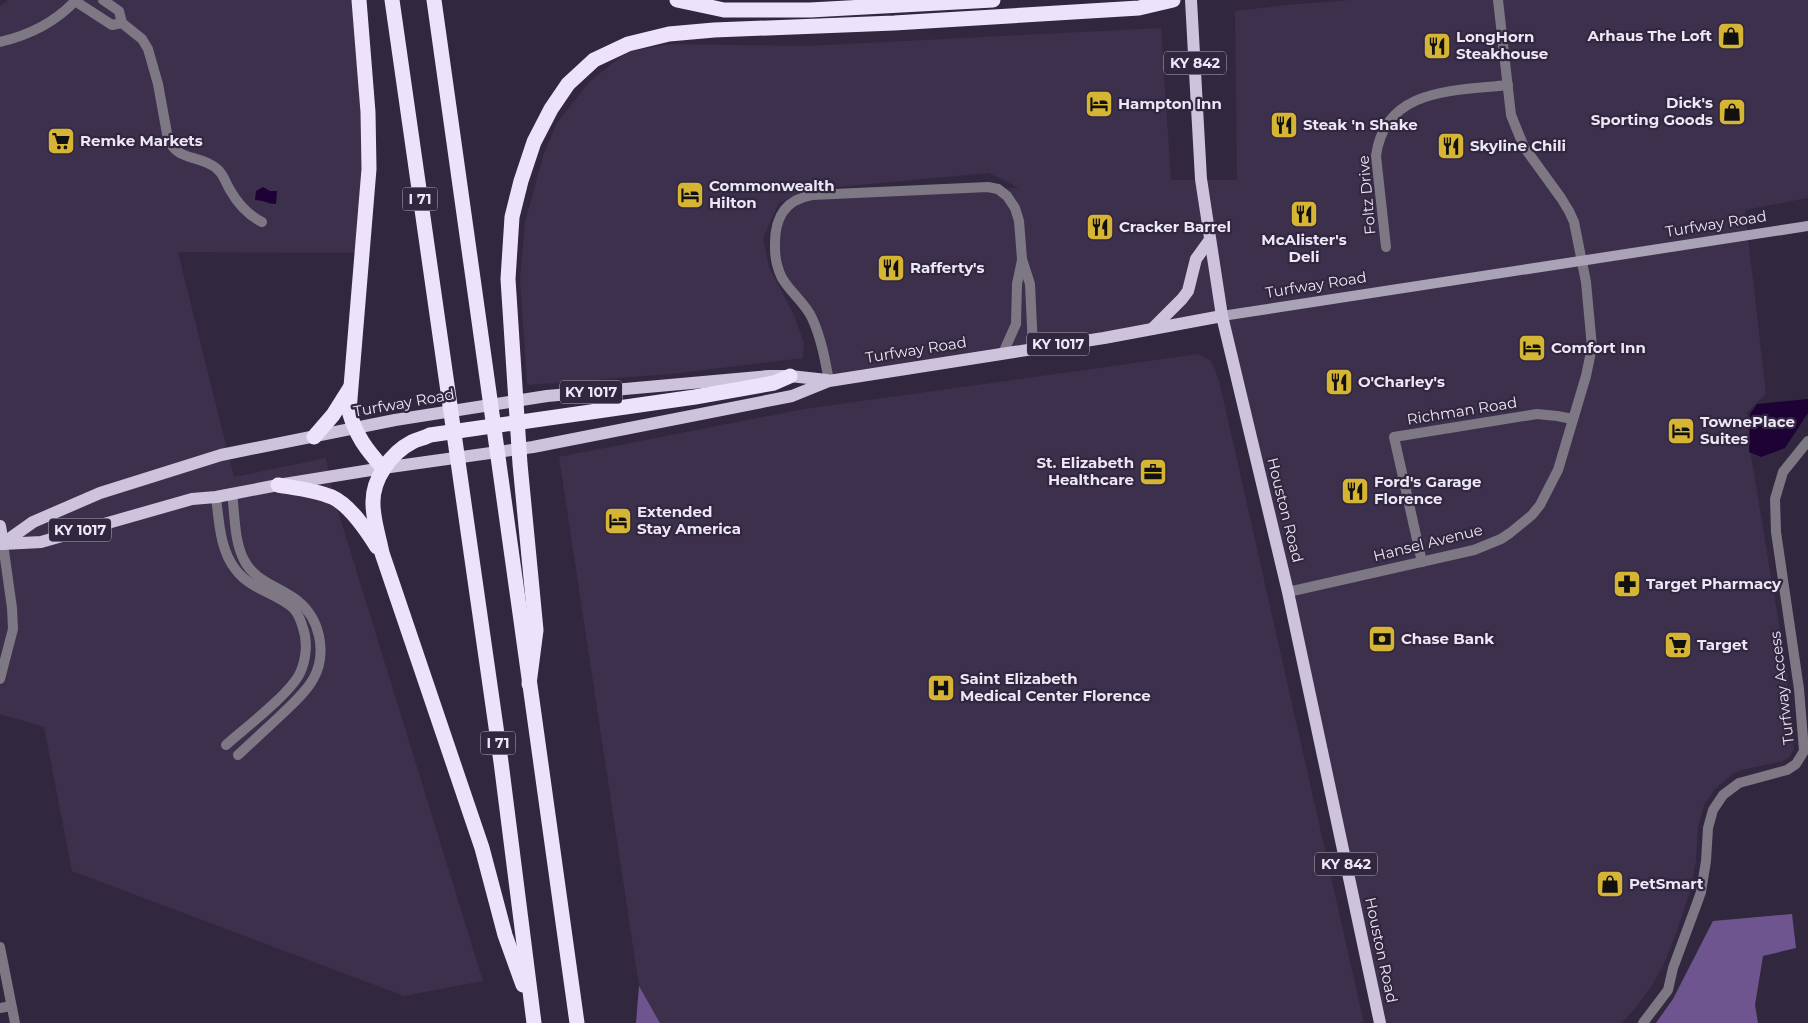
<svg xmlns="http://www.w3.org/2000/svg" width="1808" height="1023" viewBox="0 0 1808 1023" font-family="Montserrat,sans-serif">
<rect width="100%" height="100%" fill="#31273f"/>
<g fill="#3d304d">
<polygon points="8,0 359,0 368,112 363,253 178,252 234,477 326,458 334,498 483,981 404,996 72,871 44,727 0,714 0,6"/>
<polygon points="1351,0 1808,0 1808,198 1745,210 1766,394 1747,412 1751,456 1788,678 1787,694 1794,749 1789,757 1783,761 1746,769 1734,773 1716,788 1704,805 1698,827 1696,860 1691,889 1675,936 1664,964 1653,984 1638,1005 1622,1023 1380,1023 1222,316 829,381 819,334 781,276 777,223 799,197 1019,188 989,173 805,190 779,203 763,238 769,267 793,313 804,343 803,358 671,374 527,385 520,280 525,222 544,153 557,123 589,82 627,52 670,44 806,46 1161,28 1171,180 1237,180 1235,11 1286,5"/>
<polygon points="1199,354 1211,361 1219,380 1364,1023 660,1023 639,986 559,457 804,409"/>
</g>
<g fill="#6f558f">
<polygon points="1792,914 1796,948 1763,956 1755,1005 1758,1023 1656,1023 1673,999 1713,921"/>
<polygon points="639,986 660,1023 636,1023"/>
</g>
<g fill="#1e0236">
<path d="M263,187l7,4h7l-1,13c-8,0 -13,-4 -21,-4l1,-9z"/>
<polygon points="1808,399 1808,413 1785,448 1761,457 1749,452 1750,414 1757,404"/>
</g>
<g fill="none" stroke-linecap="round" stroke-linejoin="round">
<g stroke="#7d7884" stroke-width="10">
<path d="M103,0l16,11 3,12 20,16 6,10 10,35 10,55c10,23 31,15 48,29 8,6 9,14 14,22 8,14 18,25 32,32"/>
<polyline points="75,1 112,25 122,23"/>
<path d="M0,42c30,-7 55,-19 76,-42"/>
<path d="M1386,247l-10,-91c9,-69 79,-65 132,-71"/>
<polyline points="1003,353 1016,324 1017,284 1022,260"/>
<path d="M829,381c-4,-22 -8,-43 -17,-63 -7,-15 -22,-26 -30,-40 -5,-10 -7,-20 -7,-30 -1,-28 8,-48 37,-53l176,-8 10,2 9,7 8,12 4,13 3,38 8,25 3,64"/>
<path d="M232,493c3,22 2,48 12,67 10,21 36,27 54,41 11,9 18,21 21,35 8,38 -14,56 -39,80 -14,13 -28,26 -42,39"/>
<path d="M216,497c3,24 4,54 20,73 14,19 40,23 57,38 5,5 8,13 10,20 5,14 3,32 -3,45 -10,21 -55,55 -74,72"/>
<polyline points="1422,562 1394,437 1537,414 1557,416 1573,419"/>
<polyline points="1288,592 1474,550 1501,539 1510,533 1532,515 1540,505 1558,470 1586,376 1592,347 1586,282 1574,222 1569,211 1561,198 1524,147 1511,115 1498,0"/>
<polyline points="0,679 13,629 12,608 3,544"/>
<polyline points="0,947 15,1023"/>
<polyline points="0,1008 11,1006"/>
<polyline points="1643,1023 1668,990 1673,968 1696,906 1701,892 1706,861 1708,828 1713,810 1723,795 1739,783 1787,770 1796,764 1804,751 1799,689 1776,532 1775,499 1783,472 1808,441"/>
</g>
<polyline stroke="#aaa2b6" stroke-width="10" points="1222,316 1808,226"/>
<g stroke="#cdc3dd" stroke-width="12">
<polyline points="1191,0 1201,179 1222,316 1288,592 1380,1023"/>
<polyline points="1152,329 1182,299 1188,291 1196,259 1209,241"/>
<polyline points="0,526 3,544"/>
<polyline points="2,544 33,522 100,493 221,455 395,420 547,396 769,376 790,376 827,380"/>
<polyline points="3,544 41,542 192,499 216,497 278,485 383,468 533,447 792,396 829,381 1104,338 1222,316"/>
</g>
<g stroke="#ece2fb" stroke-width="15">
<path d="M359,0l9,112 1,57 -20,242c7,25 17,38 34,57"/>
<polyline points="392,0 501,762 534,1023"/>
<path d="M434,0c49,341 95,682 143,1023"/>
<polyline points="677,0 724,10 810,10 993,0"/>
<polyline points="314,437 333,415 350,388"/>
<path d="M278,485c18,3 37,5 54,12 18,8 35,34 45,50"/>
<polyline points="529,684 536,630 520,464 508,279 512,217 521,181 534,142 551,109 568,84 594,60 628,44 669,34 714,30 894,23 1139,8 1173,0"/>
<path d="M523,985l-18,-50 -23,-87 -100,-295c-3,-16 -9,-33 -9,-49 -1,-25 18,-51 39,-62 6,-3 13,-4 18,-7l265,-38 79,-14 16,-7"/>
</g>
</g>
<defs>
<g id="shop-square" transform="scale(1.4375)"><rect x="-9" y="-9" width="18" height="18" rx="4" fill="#d6b534" stroke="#31273f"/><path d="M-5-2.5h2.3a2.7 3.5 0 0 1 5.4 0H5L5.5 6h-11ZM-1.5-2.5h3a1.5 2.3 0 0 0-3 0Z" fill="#111"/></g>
<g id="restaurant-square" transform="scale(1.4375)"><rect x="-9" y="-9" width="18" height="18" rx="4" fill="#d6b534" stroke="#31273f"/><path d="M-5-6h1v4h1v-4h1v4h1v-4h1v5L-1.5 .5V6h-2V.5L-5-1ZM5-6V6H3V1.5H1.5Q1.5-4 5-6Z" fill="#111"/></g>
<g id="hotel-square" transform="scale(1.4375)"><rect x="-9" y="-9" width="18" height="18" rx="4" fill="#d6b534" stroke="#31273f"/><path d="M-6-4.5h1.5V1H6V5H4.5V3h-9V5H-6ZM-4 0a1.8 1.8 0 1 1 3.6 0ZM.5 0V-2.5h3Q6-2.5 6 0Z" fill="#111"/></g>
<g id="supermarket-square" transform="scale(1.4375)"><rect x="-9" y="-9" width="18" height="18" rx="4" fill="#d6b534" stroke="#31273f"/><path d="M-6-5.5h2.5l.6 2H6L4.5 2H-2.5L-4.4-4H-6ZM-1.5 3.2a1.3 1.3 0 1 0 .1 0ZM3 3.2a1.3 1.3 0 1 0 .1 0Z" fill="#111"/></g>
<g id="office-square" transform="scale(1.4375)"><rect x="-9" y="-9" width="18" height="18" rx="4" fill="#d6b534" stroke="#31273f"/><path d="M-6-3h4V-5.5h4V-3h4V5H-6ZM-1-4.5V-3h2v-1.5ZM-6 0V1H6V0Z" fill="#111"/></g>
<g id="pharmacy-square" transform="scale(1.4375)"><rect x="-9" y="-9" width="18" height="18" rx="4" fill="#d6b534" stroke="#31273f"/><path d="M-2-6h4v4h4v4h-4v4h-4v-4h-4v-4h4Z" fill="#111"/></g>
<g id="bank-square" transform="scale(1.4375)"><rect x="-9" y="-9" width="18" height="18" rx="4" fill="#d6b534" stroke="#31273f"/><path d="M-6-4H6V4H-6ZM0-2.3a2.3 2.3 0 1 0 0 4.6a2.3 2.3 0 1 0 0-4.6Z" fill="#111"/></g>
<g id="hospital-square" transform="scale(1.4375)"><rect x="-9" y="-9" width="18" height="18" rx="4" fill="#d6b534" stroke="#31273f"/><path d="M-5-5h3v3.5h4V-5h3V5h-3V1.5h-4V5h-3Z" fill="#111"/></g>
</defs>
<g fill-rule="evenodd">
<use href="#shop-square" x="1731" y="36"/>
<use href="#restaurant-square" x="1437" y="46"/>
<use href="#hotel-square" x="1099" y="104"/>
<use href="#shop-square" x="1732" y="112"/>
<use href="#restaurant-square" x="1284" y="125"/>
<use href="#supermarket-square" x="61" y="141"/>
<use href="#restaurant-square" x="1451" y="146"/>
<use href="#hotel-square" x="690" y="195"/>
<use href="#restaurant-square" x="1304" y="214"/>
<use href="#restaurant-square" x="1100" y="227"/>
<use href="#restaurant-square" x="891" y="268"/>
<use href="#hotel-square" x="1532" y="348"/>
<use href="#restaurant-square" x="1339" y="382"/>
<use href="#hotel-square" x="1681" y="431"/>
<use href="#office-square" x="1153" y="472"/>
<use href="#restaurant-square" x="1355" y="491"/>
<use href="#hotel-square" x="618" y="521"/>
<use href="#pharmacy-square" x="1627" y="584"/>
<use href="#bank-square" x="1382" y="639"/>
<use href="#supermarket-square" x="1678" y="645"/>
<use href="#hospital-square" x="941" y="688"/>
<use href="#shop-square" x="1610" y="884"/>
</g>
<g text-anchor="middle" stroke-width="4.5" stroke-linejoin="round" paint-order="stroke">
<g fill="#31273f" stroke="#b4adbf" stroke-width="1">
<rect x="1164" y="51.5" width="62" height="23" rx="4"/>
<rect x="402.5" y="187.5" width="35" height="23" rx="4"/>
<rect x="1027" y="332.5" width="62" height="23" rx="4"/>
<rect x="560" y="380.5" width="62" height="23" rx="4"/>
<rect x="49" y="518.5" width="62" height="23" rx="4"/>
<rect x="480.5" y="731.5" width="35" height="23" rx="4"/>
<rect x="1315" y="852.5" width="62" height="23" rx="4"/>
</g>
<g font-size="14" font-weight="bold" fill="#ece6f6">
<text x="1195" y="68">KY 842</text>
<text x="420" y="204">I 71</text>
<text x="1058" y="349">KY 1017</text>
<text x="591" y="397">KY 1017</text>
<text x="80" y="535">KY 1017</text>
<text x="498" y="748">I 71</text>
<text x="1346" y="869">KY 842</text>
</g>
<g font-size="15" font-weight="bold" fill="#ece6f6" stroke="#31273f" text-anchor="start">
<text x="1712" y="41" text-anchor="end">Arhaus The Loft</text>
<text x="1456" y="42">LongHorn<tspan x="1456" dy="17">Steakhouse</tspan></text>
<text x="1713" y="108" text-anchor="end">Dick's<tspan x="1713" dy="17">Sporting Goods</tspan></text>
<text x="1118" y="109">Hampton Inn</text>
<text x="1303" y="130">Steak 'n Shake</text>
<text x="80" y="146">Remke Markets</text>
<text x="1470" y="151">Skyline Chili</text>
<text x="709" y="191">Commonwealth<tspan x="709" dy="17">Hilton</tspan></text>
<text x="1119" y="232">Cracker Barrel</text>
<text x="1304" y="245" text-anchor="middle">McAlister's<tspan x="1304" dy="17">Deli</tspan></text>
<text x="910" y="273">Rafferty's</text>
<text x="1551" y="353">Comfort Inn</text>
<text x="1358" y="387">O'Charley's</text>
<text x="1700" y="427">TownePlace<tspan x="1700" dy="17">Suites</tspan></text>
<text x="1134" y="468" text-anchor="end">St. Elizabeth<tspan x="1134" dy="17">Healthcare</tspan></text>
<text x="1374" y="487">Ford's Garage<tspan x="1374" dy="17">Florence</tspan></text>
<text x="637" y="517">Extended<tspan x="637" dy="17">Stay America</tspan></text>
<text x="1646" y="589">Target Pharmacy</text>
<text x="1401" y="644">Chase Bank</text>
<text x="1697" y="650">Target</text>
<text x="960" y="684">Saint Elizabeth<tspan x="960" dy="17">Medical Center Florence</tspan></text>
<text x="1629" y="889">PetSmart</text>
</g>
<g font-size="15" fill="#ece6f6" stroke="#31273f">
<text transform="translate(1367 195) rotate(-95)" y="5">Foltz Drive</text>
<text transform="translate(1716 224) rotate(-9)" y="5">Turfway Road</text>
<text transform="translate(1316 285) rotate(-9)" y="5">Turfway Road</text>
<text transform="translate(916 350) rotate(-9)" y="5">Turfway Road</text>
<text transform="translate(404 403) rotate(-10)" y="5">Turfway Road</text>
<text transform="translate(1462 411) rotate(-9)" y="5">Richman Road</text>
<text transform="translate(1285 510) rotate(76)" y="5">Houston Road</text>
<text transform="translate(1428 543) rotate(-14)" y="5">Hansel Avenue</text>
<text transform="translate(1782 688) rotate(-97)" y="5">Turfway Access</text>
<text transform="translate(1381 950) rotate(78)" y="5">Houston Road</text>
</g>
</g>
</svg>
